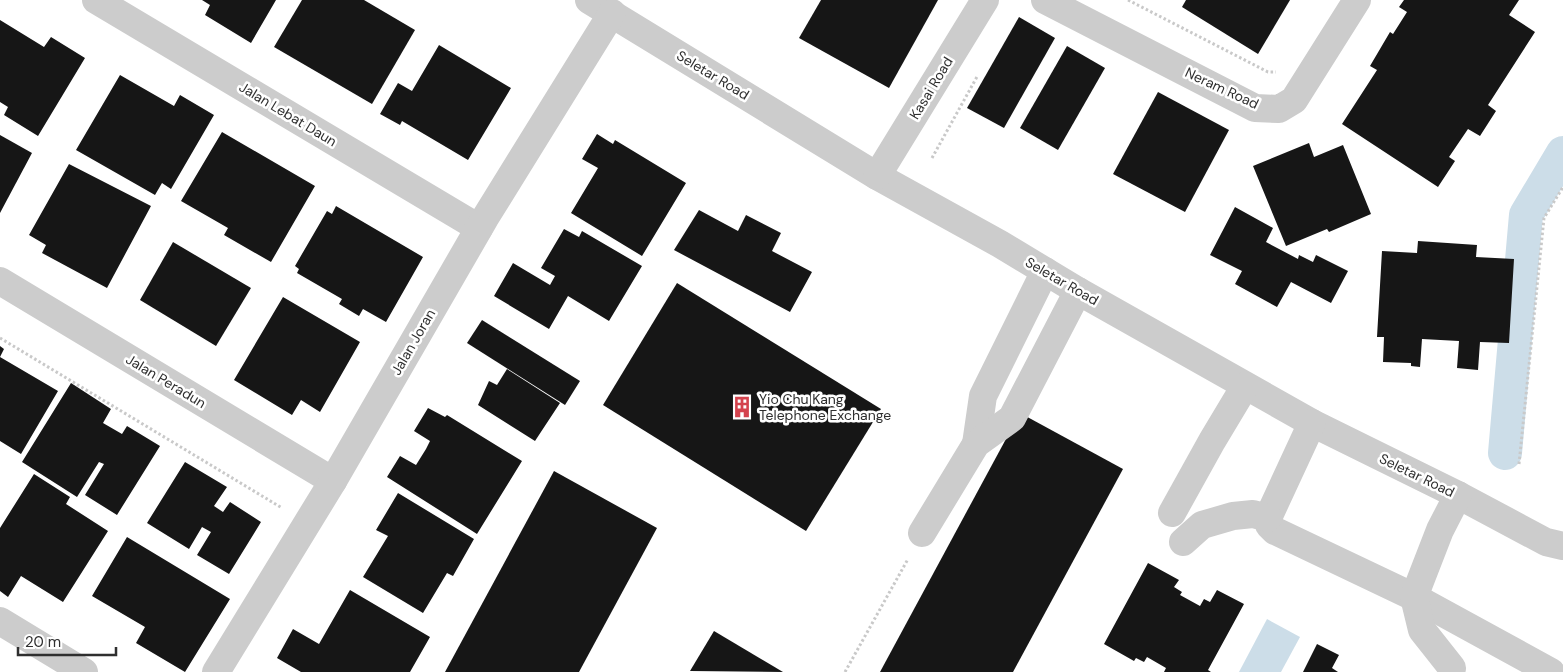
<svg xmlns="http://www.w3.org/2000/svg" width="1563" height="672" viewBox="0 0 1563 672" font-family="'DM Sans',sans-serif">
<rect width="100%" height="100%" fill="#fff"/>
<polygon fill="#ccdde8" points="1267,619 1300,637 1281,672 1239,672"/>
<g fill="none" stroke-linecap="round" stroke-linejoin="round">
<polyline stroke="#ccdde8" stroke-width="34" points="1505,453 1526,215 1563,153"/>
</g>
<g fill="#161616">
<polygon points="202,0 276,0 251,43 205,15 210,5"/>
<polygon points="302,0 364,0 415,30 372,104 274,47"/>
<polygon points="821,0 938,0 889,88 799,38"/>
<polygon points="1186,0 1290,0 1258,54 1182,7"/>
<polygon points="1404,0 1519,0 1509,15 1535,32 1488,105 1496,111 1480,136 1468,129 1449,157 1455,161 1438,187 1342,124 1377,70 1370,66 1390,32 1393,34 1407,12 1399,7"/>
<polygon points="1019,17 1055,38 1004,128 967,108"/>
<polygon points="0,20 44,47 51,37 85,58 38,136 4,115 8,107 0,102"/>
<polygon points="439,45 511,88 468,160 402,121 400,125 380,114 398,83 412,91"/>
<polygon points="1067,46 1105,68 1058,150 1020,128"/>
<polygon points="120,75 174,106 180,95 214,115 171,189 162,183 155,195 76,150"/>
<polygon points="1158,92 1229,130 1185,212 1113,174"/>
<polygon points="222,132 315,186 271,262 224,235 228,228 181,201"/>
<polygon points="597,134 613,144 615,140 686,183 642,256 571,213 598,168 582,159"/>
<polygon points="0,135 32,153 0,213"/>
<polygon points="1309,143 1314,157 1343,145 1371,214 1329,232 1327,229 1286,246 1253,166"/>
<polygon points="69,164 151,206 107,288 42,253 46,245 29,235"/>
<polygon points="336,206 423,257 386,322 363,309 359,316 339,304 342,299 297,273 299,269 295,266 327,211 332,214"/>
<polygon points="1235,207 1273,228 1266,242 1298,259 1299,255 1313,262 1316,255 1348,271 1331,303 1291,282 1277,307 1235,284 1242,271 1210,255"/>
<polygon points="699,210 738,231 746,215 781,233 772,251 812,272 790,312 674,250"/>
<polygon points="564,229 579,237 582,231 642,266 609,321 568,296 549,329 494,296 513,263 550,285 555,276 541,268"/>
<polygon points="1418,241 1477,245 1476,257 1514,259 1509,343 1480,342 1478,370 1457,368 1459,341 1422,339 1420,367 1411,366 1411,363 1383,362 1384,337 1377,337 1382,251 1417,253"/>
<polygon points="173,242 251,288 216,346 140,300"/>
<polygon points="677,283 881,409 806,531 603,405"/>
<polygon points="283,297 360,342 320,412 301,400 292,415 234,380"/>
<polygon points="482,320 580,381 565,405 467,343"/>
<polygon points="0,346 4,349 0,357 58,391 21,454 0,441"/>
<polygon points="507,369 560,403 535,441 478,405 489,381 497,385"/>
<polygon points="71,383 111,409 103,423 122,434 127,426 160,446 117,515 85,495 104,464 99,462 77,497 22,462"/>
<polygon points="428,408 445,417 447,415 522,461 477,534 387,477 400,456 416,465 426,449 430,441 414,431"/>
<polygon points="1020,413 1123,469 1013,672 880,672"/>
<polygon points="185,462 227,487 214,506 223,512 230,502 261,522 229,574 197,555 211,532 202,527 189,549 147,523"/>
<polygon points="554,471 657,528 579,672 445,672"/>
<polygon points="34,474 70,497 66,504 108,531 63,602 21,576 8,597 0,591 0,528"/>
<polygon points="398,493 474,539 453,576 447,573 423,613 363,577 388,536 376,530"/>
<polygon points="127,537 230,599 185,672 136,643 145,627 92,596"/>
<polygon points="1148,563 1179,580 1174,587 1182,592 1180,595 1200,606 1204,599 1210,602 1217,590 1244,604 1208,670 1211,672 1164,672 1166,668 1147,657 1144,662 1136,658 1134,661 1104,644"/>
<polygon points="350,590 430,637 410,672 301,672 277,658 293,629 319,644"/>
<polygon points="714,631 783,672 690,671"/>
<polygon points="1317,644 1339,655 1332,668 1338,672 1303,672"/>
</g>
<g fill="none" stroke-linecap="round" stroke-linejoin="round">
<g stroke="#c9c9c9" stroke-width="3" stroke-dasharray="2.5 2.5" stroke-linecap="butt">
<polyline points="1128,0 1268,72 1276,72"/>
<polyline points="932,158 978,75"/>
<polyline points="0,338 282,508"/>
<polyline points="1519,464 1544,218 1563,187"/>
<polyline points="845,672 908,559"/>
</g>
<g stroke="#ccc" stroke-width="28">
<polyline points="96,0 479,228"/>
<polyline points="589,0 877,176 1000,244 1078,291 1312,423 1458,495 1546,542 1563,546"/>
<polyline points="1045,0 1255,108 1279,109 1294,100 1357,0"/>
<polyline points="877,176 985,0"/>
<polyline points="0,281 333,481"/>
<polyline points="1312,423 1268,518 1269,525 1275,531 1414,597 1551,672"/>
<polyline points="976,444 983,396 1045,271"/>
<polyline points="1172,513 1212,441 1245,386"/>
<polyline points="922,533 976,444 1012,418 1078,291"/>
<polyline points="1183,542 1202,525 1233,516 1253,514 1268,518"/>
<polyline points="0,621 84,672"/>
<polyline points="1452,668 1422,630 1414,597 1440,530 1458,495"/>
<polyline points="216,672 333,481 485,218 612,13"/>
</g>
</g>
<defs>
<g id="building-bare" transform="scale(1.725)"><path d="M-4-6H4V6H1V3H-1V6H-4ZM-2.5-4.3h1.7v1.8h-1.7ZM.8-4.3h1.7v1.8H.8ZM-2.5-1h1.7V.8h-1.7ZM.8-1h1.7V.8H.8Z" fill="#d4434e" stroke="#fff" stroke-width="2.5" paint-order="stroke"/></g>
</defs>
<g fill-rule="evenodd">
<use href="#building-bare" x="742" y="407"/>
</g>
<g text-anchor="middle" stroke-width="5" stroke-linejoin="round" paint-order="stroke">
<g font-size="14" fill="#2f2f2f" stroke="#fff">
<text transform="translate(713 75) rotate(31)" y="5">Seletar Road</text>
<text transform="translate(931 88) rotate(-59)" y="5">Kasai Road</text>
<text transform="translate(1222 88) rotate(25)" y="5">Neram Road</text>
<text transform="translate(288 114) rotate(31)" y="5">Jalan Lebat Daun</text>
<text transform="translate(1062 281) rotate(30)" y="5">Seletar Road</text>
<text transform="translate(413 342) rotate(-60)" y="5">Jalan Joran</text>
<text transform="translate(166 381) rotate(31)" y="5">Jalan Peradun</text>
<text transform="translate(1417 475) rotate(26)" y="5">Seletar Road</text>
</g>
<g font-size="14" fill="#2f2f2f" stroke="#fff" text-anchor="start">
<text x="759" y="404">Yio Chu Kang<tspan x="759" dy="16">Telephone Exchange</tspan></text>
</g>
</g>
<path d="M18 647v8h98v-8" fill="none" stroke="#2f2f2f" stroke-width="2.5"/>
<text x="25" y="647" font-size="15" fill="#2f2f2f" stroke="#ffffff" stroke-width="4" paint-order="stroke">20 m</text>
</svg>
